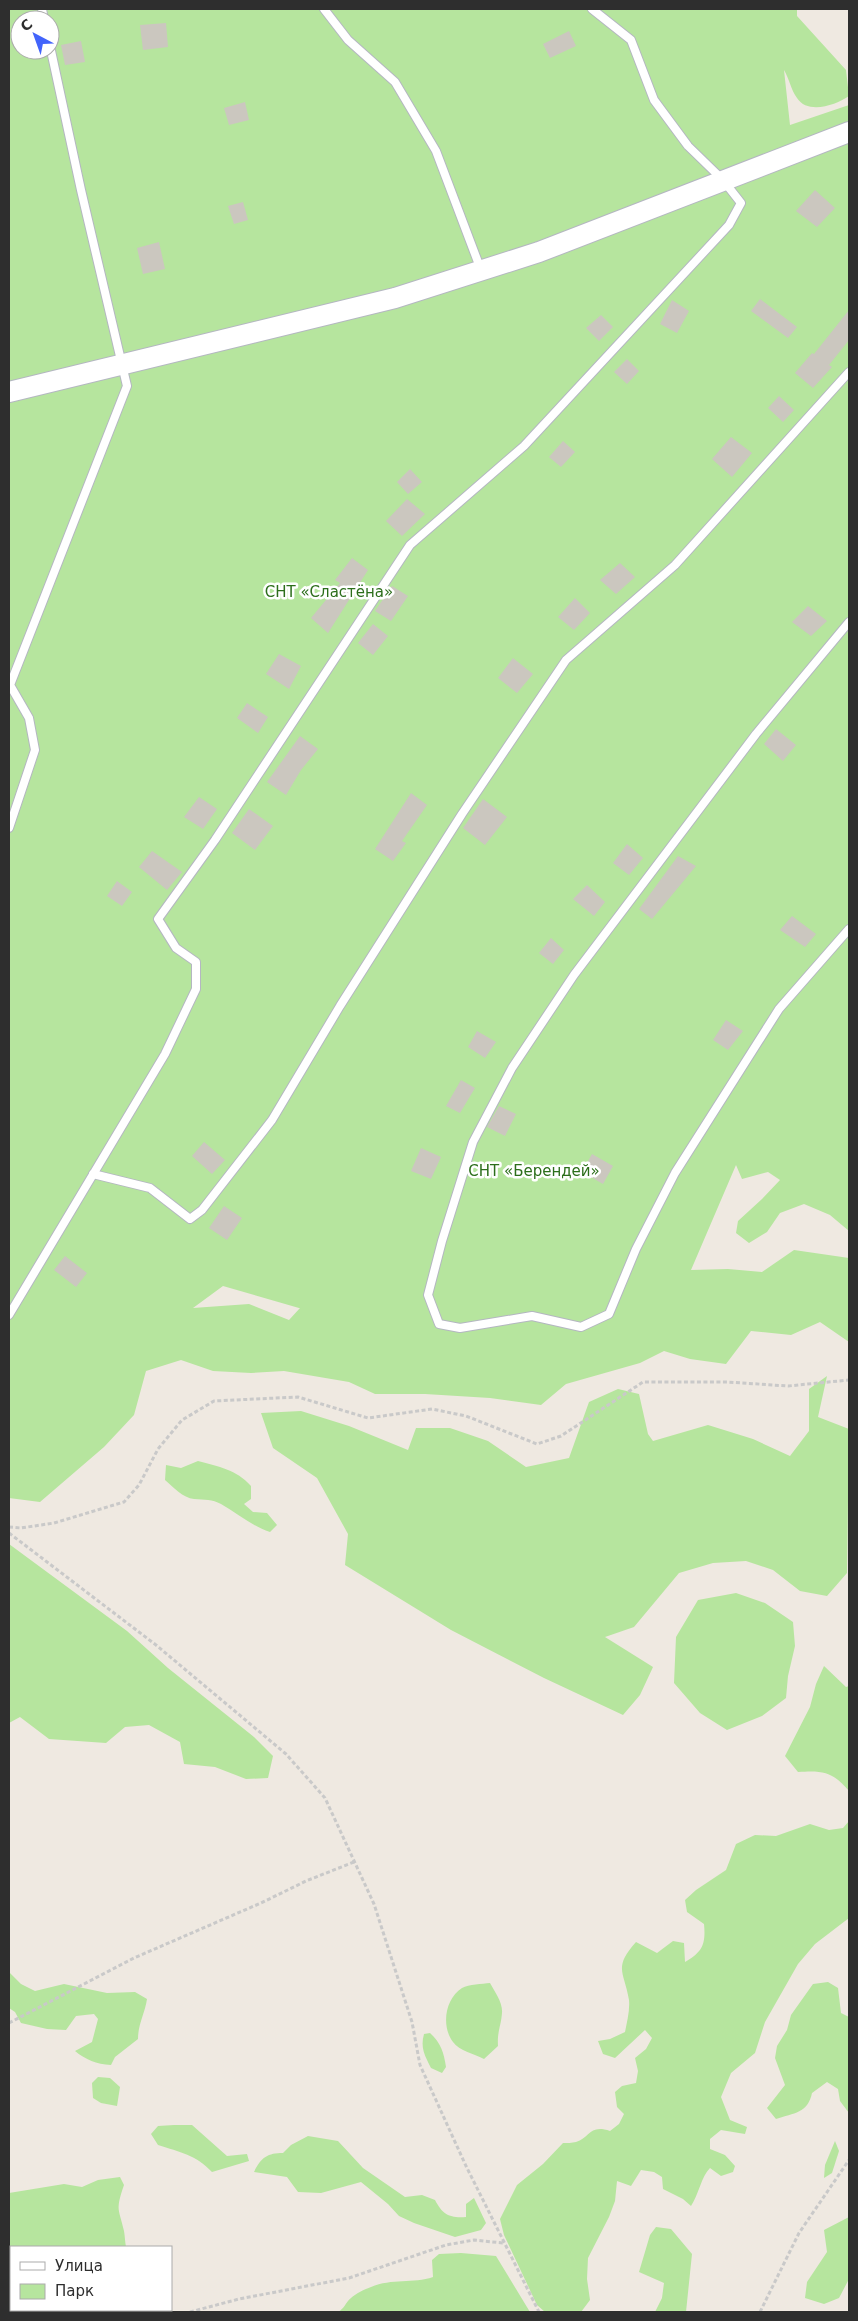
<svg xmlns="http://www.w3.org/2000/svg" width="858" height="2321" viewBox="0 0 858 2321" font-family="'DejaVu Sans',sans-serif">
<rect width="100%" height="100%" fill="#efe9e1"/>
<g fill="#b6e59e" fill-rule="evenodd">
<path d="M9,9h788v7l49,54 3,26c-13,9 -41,19 -52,2 -6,-8 -8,-20 -13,-28l6,55 59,-20v1126l-19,-16 -26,-11 -24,9 -13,19 -18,11 -13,-10 2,-12 24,-22 18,-19 -12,-8 -26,7 -6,-14 -45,105 37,-1 34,3 32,-22 55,8v84l-29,-20 -29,13 -40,-4 -25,33 -36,-5 -26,-8 -24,12 -74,21 -25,21 -51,-7 -65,-4h-50l-26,-12 -65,-11 -33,2 -38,-2 -32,-11 -35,11 -12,44 -30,32 -64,55 -31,-4zM20,20h30v30h-30zM223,1286l76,22h1l-11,12 -40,-16 -56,4z"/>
<polygon points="827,1376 818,1417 849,1429 847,1573 827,1596 800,1591 773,1570 746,1561 713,1563 679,1573 634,1627 605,1637 653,1667 640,1695 623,1715 544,1678 451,1630 345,1565 348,1534 317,1478 273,1448 261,1413 301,1411 349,1426 408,1450 416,1428 450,1428 488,1441 526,1467 569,1458 589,1402 618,1389 639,1394 648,1434 653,1441 708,1425 753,1439 790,1456 809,1431 809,1389"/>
<path d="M198,1461c21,6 38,8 53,25v13l-7,5 9,8 14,1 10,12 -7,7c-18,-6 -32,-18 -49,-28 -9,-5 -16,-4 -27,-5 -11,-1 -21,-12 -29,-19l1,-15 15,3z"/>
<polygon points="9,1544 127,1631 168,1668 254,1737 273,1756 268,1778 246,1779 215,1767 184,1764 180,1742 149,1725 125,1727 106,1743 49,1739 20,1717 9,1723"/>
<polygon points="736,1593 765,1603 793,1622 795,1646 788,1676 786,1698 762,1716 727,1730 700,1713 674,1683 676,1637 698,1600"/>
<path d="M824,1666l22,21 3,-1v105c-16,-19 -26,-21 -51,-19l-13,-16 25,-49 6,-23z"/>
<path d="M849,1821v97l-34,26 -17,20 -33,58 -10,31 -24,20 -10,24 9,23 17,7 -2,7 -24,-4 -11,9v10l15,6 10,11 -2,6 -12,4 -11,-8c-9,9 -11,26 -19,38l-8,-7 -20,-10 -1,-12 -8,-5 -13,-2 -10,16 -14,-5 -2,20 -6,16 -21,41 -1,21 3,21 -9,12h-36l-8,-7 -33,-70 -4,-16 17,-34 26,-21 20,-21c4,0 9,0 13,-1 14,-4 13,-18 34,-11l9,-7 5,-10 -7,-7 -2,-15 7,-6 14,-3 2,-12 -3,-13 11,-9 6,-11 -7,-8 -30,28 -12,-4 -5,-13 12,-2 15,-7c2,-10 5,-22 4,-32 -5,-29 -16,-32 7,-58l21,11 16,-12 11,2 1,19c17,-10 21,-17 19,-38l-17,-12 -2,-12 11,-10 30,-20 10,-26 19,-9 21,1 34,-12 19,6 14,-2z"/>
<path d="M9,1972l12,12 14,7 29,-7 43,9 28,-1 12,7c-2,14 -9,25 -9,40l-23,18 -4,8c-15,-1 -25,-5 -36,-14l17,-9 6,-23 -4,-5 -18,2 -10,14 -19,-1 -26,-6 -6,-11 -6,-4z"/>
<path d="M828,1982l10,6 3,25 8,4v96l-9,-12 -2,-12 -11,-7 -15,11c-4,20 -18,20 -36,26l-9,-11 18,-23 -10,-27 2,-12 10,-16 4,-15 22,-31z"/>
<path d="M490,1983c5,9 13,20 12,30 -1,13 -5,19 -4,33l-14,13c-9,-5 -25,-8 -31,-17 -12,-16 -8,-43 9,-54 7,-4 20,-4 28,-5z"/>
<path d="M430,2033c11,10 14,20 16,34l-4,6 -11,-5c-6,-12 -11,-20 -7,-34z"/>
<polygon points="98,2077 110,2078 120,2087 117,2106 101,2103 93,2098 92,2083"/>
<path d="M174,2125h18l35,31 20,-2 2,7 -37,11c-16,-17 -32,-20 -54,-27l-7,-11 7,-8z"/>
<path d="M308,2136l30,5 25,27 42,29 17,-2 13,5c8,15 14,18 31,17v-13l8,-6 12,25 -5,7 -26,7 -41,-14 -15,-7 -11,-12 -27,-22 -40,11 -23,-1 -11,-15 -33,-5c7,-15 14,-19 29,-19l8,-8z"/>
<polygon points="835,2141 839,2151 832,2173 824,2178 825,2165"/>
<path d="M120,2177l4,8c-9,26 -5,23 0,46 1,6 1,11 2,16h-115v17l-2,2v-73l55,-9 18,3 16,-7z"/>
<polygon points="849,2217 849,2279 839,2298 824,2304 805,2298 807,2282 827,2252 824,2230"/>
<polygon points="656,2227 671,2229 692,2254 686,2312 655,2312 662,2298 664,2283 639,2272 650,2235"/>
<path d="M461,2253l35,3 34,56h-192c7,-4 7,-9 13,-14 4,-4 14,-9 20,-11 21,-9 42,-3 62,-10l-1,-17 7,-6z"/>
</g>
<g fill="#cbc7bf">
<polygon points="166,23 168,47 143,50 140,25"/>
<polygon points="569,31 576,46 550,58 543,44"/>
<polygon points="81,41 85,62 65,65 61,45"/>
<polygon points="245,102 249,120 229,125 224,108"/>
<polygon points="815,190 835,208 817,227 796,211"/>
<polygon points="243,202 248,220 234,224 228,206"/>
<polygon points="159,242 165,269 143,274 137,248"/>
<polygon points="760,299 797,327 788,338 751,311"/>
<polygon points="672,300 689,311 677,333 660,324"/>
<polygon points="849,310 849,340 829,365 832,367 813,388 795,373 812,353 814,354"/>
<polygon points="601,315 613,327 599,341 586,328"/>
<polygon points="627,359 639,371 627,384 614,372"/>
<polygon points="779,396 794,410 783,422 768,408"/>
<polygon points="731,437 752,453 732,477 712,459"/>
<polygon points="563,441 575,452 561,467 549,457"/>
<polygon points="410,469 422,482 408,494 397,482"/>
<polygon points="407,499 425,514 402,536 386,521"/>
<polygon points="352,558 368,570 328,633 311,618 340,583 335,580"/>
<polygon points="620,563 635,577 616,594 600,580"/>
<polygon points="392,586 408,596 391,621 375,611"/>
<polygon points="575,598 590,613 574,630 558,617"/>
<polygon points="808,606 827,621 811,636 792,622"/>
<polygon points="373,624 388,636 373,655 358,643"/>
<polygon points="279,654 301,666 289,689 266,674"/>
<polygon points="513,658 533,674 517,693 498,678"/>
<polygon points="247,703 268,717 258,733 237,718"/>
<polygon points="776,729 796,745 783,761 764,744"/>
<polygon points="300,736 318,749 301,770 286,795 267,782"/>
<polygon points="411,793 427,805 402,841 406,843 393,861 375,849"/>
<polygon points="199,797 217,809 203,829 184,817"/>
<polygon points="483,799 507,817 485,845 463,828"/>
<polygon points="249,809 273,826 255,850 232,833"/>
<polygon points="627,844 643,858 629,875 613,863"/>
<polygon points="152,851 182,872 167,890 139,867"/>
<polygon points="678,856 696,866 652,919 639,909"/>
<polygon points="117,881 132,892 122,906 107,896"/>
<polygon points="587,885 605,902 594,916 573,899"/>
<polygon points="792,916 816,934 805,947 780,930"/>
<polygon points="551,938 564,950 553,964 539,953"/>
<polygon points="726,1020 743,1031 728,1050 713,1040"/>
<polygon points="477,1031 496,1042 485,1058 468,1047"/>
<polygon points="461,1080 475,1088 460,1113 446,1106"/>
<polygon points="499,1106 516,1114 505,1136 487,1127"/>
<polygon points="204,1142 225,1160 212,1174 192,1156"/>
<polygon points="421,1148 441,1157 431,1179 411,1171"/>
<polygon points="592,1154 613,1166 603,1184 582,1172"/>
<polygon points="224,1206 242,1218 227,1240 209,1228"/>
<polygon points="65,1256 87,1273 76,1287 54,1270"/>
</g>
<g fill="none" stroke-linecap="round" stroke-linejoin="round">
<g stroke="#b4b7c1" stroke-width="10">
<g id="service">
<polyline points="42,9 44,20"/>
<polyline points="324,9 348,40 395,82 436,151 481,270"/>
<polyline points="849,622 756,734 574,975 512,1068 473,1142 442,1241 428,1295 439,1324 460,1328 532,1316 581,1327 609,1314 636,1249 675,1173 779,1009 849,929"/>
<polyline points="9,828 35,750 29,718 10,685 127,386 81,190 50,46"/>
<polyline points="93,1174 150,1188 190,1219 202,1210 272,1120 340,1006 462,814 566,660 675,565 849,372"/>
<polyline points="9,1315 165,1054 196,989 196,962 176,948 158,919 215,840 410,545 524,446 729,225 741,203 723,180 688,146 654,100 631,40 592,9"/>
</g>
</g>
<g stroke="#b4b7c1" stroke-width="22">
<polyline id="tertiary" points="9,392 395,298 539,252 849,132"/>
</g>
<g stroke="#c9c9c9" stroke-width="3" stroke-dasharray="4 2.5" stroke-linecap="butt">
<polyline points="9,1527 21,1528 54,1523 124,1502 139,1485 158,1449 182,1420 214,1401 298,1397 368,1418 432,1409 466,1416 537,1444 561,1436 643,1382 727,1382 788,1386 849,1380"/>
<polyline points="9,1533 156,1645 286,1754 325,1798 374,1904 412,2022 420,2065 466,2166 539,2312"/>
<polyline points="9,2023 134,1958 261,1903 306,1881 354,1862"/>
<polyline points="190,2312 239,2299 349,2278 446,2245 474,2240 503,2243"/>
<polyline points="760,2312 799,2233 849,2160"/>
</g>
<use href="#service" stroke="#fff" stroke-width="8"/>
<use href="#tertiary" stroke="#fff" stroke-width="20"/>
</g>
<g text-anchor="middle" stroke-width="5" stroke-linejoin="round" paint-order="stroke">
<g font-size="15" fill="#2c6e1b" stroke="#fff">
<text x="329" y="597">СНТ «Сластёна»</text>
<text x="534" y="1176">СНТ «Берендей»</text>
</g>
</g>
<rect width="858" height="2321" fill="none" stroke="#2e2e2e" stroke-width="20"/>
<rect x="10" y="2246" width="162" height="65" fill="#ffffff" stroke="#ababab"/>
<rect x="20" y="2262" width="25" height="8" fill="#ffffff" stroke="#ababab"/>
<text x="55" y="2271" font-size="15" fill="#2e2e2e">Улица</text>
<rect x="20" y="2284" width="25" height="15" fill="#b6e59e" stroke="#ababab"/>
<text x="55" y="2296" font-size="15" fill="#2e2e2e">Парк</text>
<g transform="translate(35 35) rotate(319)"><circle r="24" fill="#ffffff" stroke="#ababab"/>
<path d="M0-4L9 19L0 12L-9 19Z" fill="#4264fb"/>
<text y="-8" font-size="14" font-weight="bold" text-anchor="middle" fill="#2e2e2e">С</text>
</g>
</svg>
